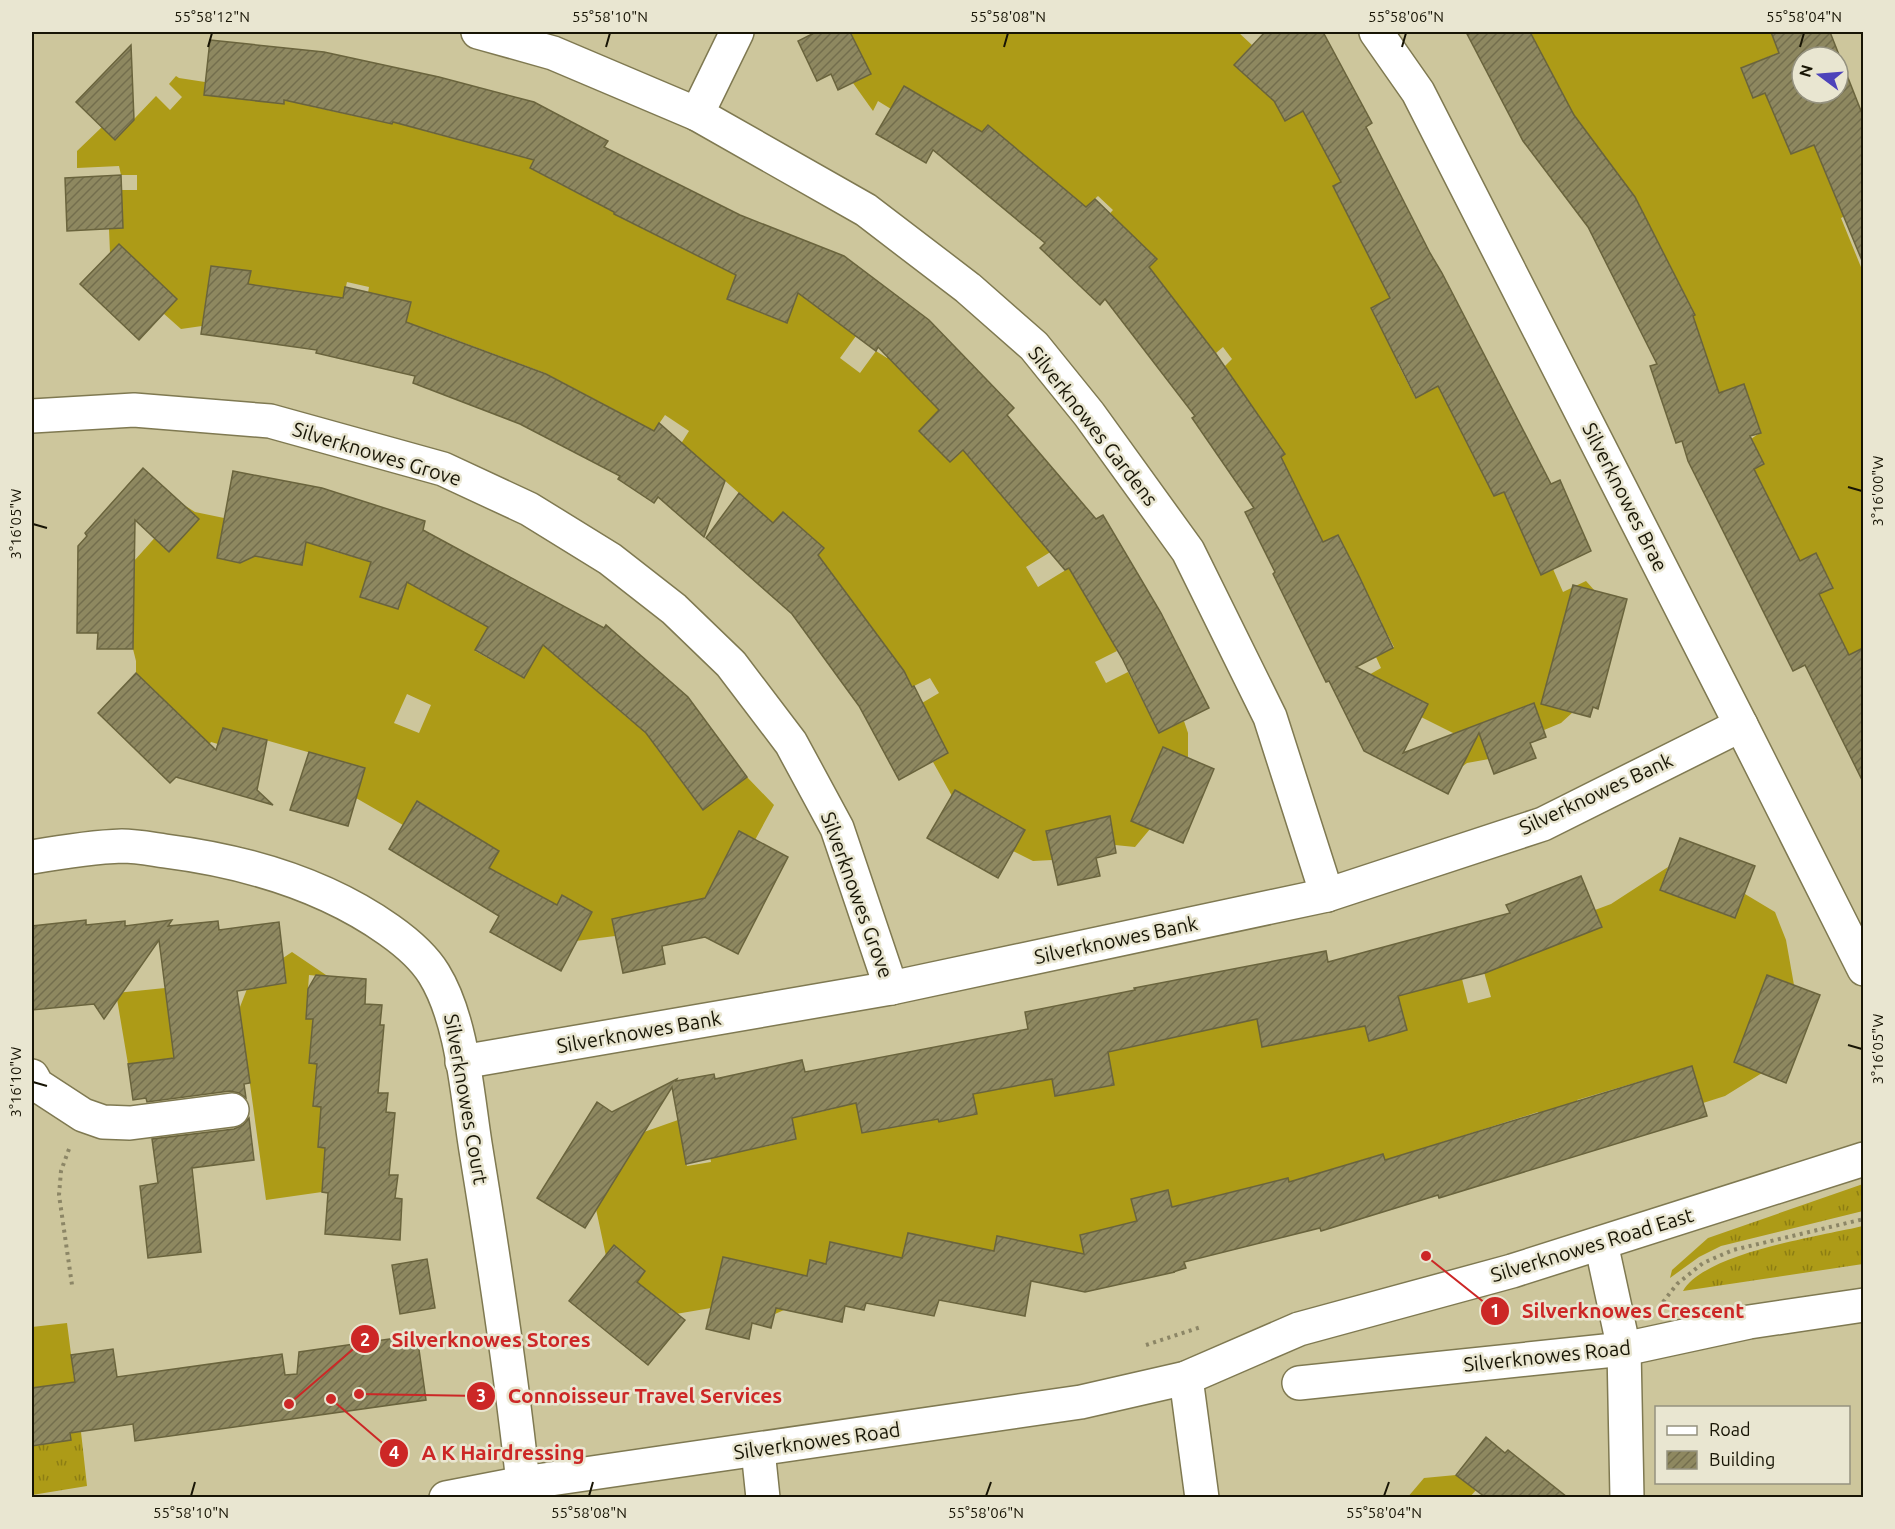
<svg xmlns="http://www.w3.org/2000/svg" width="1895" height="1529" viewBox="0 0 1895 1529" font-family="Ubuntu,sans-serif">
<defs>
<pattern id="grass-tufts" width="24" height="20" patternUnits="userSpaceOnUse" patternTransform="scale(1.5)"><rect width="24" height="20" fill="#ad9b17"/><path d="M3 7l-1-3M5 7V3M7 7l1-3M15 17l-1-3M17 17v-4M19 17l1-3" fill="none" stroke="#8c7d13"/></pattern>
<pattern id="building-hatch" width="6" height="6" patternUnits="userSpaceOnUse" patternTransform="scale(1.5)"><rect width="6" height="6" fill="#8e8860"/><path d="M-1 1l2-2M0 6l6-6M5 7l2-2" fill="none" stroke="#736e4d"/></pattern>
</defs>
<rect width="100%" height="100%" fill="#cdc69c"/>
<g fill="url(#grass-tufts)">
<polygon points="1863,1184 1863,1211 1721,1246 1699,1257 1670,1278 1672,1270 1708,1238"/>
<path d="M1863,1226v38l-180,27c21,-38 138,-55 180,-65z"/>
<polygon points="81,1432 87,1486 32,1495 32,1446 71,1440 70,1433"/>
</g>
<g fill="#ad9b17" fill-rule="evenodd">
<polygon points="850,32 1238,32 1252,45 1234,65 1273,98 1285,121 1303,111 1324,149 1367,169 1333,186 1392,297 1371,309 1389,343 1419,353 1398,364 1415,397 1450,379 1449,407 1494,496 1513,487 1509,503 1528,545 1553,569 1563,592 1586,581 1595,591 1573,712 1561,723 1544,730 1533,703 1476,725 1489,759 1467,763 1463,766 1446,757 1457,735 1421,717 1428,704 1367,676 1381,668 1376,657 1394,647 1386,632 1369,640 1382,623 1338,535 1323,542 1296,487 1263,469 1284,454 1224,367 1232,359 1223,347 1216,353 1100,224 1113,210 1098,196 1086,207 988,125 969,148 942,134 953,115 904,86 891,109 878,101 873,111 853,83 871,74"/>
<polygon points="1530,32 1771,32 1780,52 1741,68 1753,97 1792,82 1814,145 1861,190 1863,196 1863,207 1841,218 1863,272 1863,655 1861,650 1829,666 1844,646 1819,594 1833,587 1816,554 1784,569 1791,543 1754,469 1751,439 1761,432 1744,384 1719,393 1703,348 1661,332 1695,314 1640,207 1568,108"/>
<polygon points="176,76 179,78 205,82 204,95 283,104 285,90 314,107 392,124 395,113 425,131 502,151 536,156 530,168 579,194 627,187 614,214 702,258 745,252 727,299 786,323 800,288 822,310 856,336 840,358 860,373 876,351 887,358 909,330 906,376 939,410 919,431 950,462 970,443 1057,548 1026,567 1038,587 1069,568 1098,618 1133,597 1109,633 1117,651 1095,662 1106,683 1128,672 1159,733 1184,721 1188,733 1188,758 1163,747 1132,821 1150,829 1135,847 1115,845 1047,831 1052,860 1033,861 1013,851 1025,830 955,790 952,796 933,762 948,753 922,703 939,693 930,678 912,687 798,578 824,548 783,512 773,523 723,479 705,500 677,450 689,431 665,415 652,434 628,417 545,373 432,331 402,340 411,302 388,297 366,305 369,287 347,282 343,300 248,284 250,271 211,266 202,326 181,329 163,313 176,299 119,244 110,253 109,229 123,228 121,190 137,190 137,175 121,175 119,166 77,168 77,151 102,127 115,139 156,96 170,110 182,97 169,84"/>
<path d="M184,505l11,7 29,6 -1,8 3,1 -5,27c8,9 17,10 27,5l5,-24 10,2 -4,20 43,8 6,-32 25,18 38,11 27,47 15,-48 17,34 58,32 -13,24 49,27 21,-38 25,28 60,52 8,-7 24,27 -7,6 48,64 44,-33 27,28 -19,35 -16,-8 -39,75 3,28 -4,4 -25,-34 -62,14 3,17 -39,5 11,-19 -11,-6 -14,-20 -5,9 -40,-22 -33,-8 15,-24 -81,-50 -15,24 -47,-27 8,-30 -141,-40 -5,16 -7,-2 -22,31 5,-44 -58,-56v-12l-3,-12 1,-63 -8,-16zM407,694l24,11 -12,28 -25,-10z"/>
<polygon points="1668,867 1660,890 1734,918 1745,894 1775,912 1786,940 1794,985 1767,975 1734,1062 1762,1073 1725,1096 1703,1103 1692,1066 1577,1100 1586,1134 1549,1146 1538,1112 1424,1148 1393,1186 1382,1154 1306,1177 1293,1200 1288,1178 1195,1201 1180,1241 1168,1191 1132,1199 1137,1221 1081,1235 1085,1255 997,1236 989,1277 961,1285 969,1246 908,1233 896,1289 850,1247 831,1242 826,1264 810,1261 802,1302 775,1314 781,1284 755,1264 723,1257 711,1308 664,1316 670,1308 637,1282 645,1271 606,1256 593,1195 644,1132 678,1120 687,1166 711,1162 706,1130 764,1147 796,1139 792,1118 833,1109 852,1084 863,1133 929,1120 933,1093 939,1121 976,1114 973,1094 1009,1087 1049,1064 1055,1096 1114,1085 1108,1052 1368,989 1369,1040 1407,1030 1398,996 1462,979 1468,1003 1491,997 1484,972 1602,927 1595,910 1611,904"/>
<polygon points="292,952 329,977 309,975 306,1018 313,1019 309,1063 317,1064 314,1106 321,1107 318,1147 325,1148 322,1192 266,1200 245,1048 128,1064 116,993 165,988 167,1003 238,1012 247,989 272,985 283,958"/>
<polygon points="67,1323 81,1432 70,1433 63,1384 32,1388 32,1327"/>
<polygon points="1456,1475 1476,1490 1470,1497 1407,1498 1424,1478"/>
</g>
<g fill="url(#building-hatch)" stroke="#6a643d" stroke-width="1.5" fill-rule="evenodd">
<polygon points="816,32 850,32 871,74 838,90 831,74 817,81 798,41"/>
<polygon points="1265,32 1323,32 1372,123 1366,127 1430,253 1442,273 1551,484 1560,480 1591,551 1541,575 1504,492 1494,496 1438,386 1416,398 1371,308 1390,298 1333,186 1341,182 1303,111 1285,121 1274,101 1234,65"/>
<polygon points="1466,32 1530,32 1574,115 1635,197 1695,315 1693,316 1719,393 1744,384 1761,433 1750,436 1764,464 1754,469 1800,561 1816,553 1833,588 1819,594 1849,655 1863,648 1863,782 1805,665 1793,671 1688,461 1682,441 1676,443 1650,366 1657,364 1588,227 1523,141"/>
<path d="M1771,32h59l33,84v147l-49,-118 -23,9 -26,-61 -12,5 -12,-30 38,-15zM1802,57h36v36h-36z"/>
<polygon points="210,40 324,52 439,77 534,102 608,141 604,147 740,215 844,256 929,320 1014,408 1007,415 1096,519 1103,515 1161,613 1209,708 1159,733 1122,658 1069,568 1065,570 963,450 950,462 919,431 939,410 878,347 876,351 798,293 787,323 727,299 736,275 614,214 614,212 530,168 534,160 393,122 392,124 284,100 284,104 204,95"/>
<polygon points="131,45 134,120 115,140 76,102"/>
<polygon points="904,86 982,132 988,125 1086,207 1095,199 1157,259 1149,267 1216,354 1285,454 1281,457 1323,542 1338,535 1359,576 1393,648 1356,667 1428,704 1403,753 1534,703 1546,737 1530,743 1536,758 1494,774 1479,733 1448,794 1364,751 1329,681 1326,682 1273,574 1275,572 1245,512 1254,508 1192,418 1195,416 1105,299 1100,305 1040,248 1045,243 933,150 926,163 876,134"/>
<polygon points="121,175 123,228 67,231 65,178"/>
<polygon points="119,244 177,299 139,340 80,284"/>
<polygon points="211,266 251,271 248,284 343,298 345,287 411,302 406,322 546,374 654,431 659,423 725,481 704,537 658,497 654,503 618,479 620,476 520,424 413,383 415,376 316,353 317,350 201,334"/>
<polygon points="143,468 199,519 169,552 135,520 133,649 97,649 98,633 77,633 78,546 87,536 85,533"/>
<polygon points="233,471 322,488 425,521 423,530 604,628 606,625 688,697 747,777 703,810 646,733 543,645 524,678 475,650 488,627 407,582 398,609 360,597 371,562 306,542 302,565 255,556 240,563 217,558"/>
<polygon points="739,493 773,523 783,512 824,548 818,555 904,671 912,687 914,686 948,753 899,780 859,706 792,614 706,538"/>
<polygon points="1573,585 1627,599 1598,709 1593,707 1590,717 1541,704"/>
<polygon points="136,673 216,750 223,728 267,740 257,790 273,805 176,777 170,783 98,713"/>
<polygon points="1163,747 1214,769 1183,843 1131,821"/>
<polygon points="309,752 365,768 348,826 290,810"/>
<polygon points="955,790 1025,830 998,878 927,838"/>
<polygon points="417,801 499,851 489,868 557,905 562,895 592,912 561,971 490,932 499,916 389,849"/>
<polygon points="1110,816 1116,853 1096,858 1100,876 1058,885 1046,831"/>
<polygon points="739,831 788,857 738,954 705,937 662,946 665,964 623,973 612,919 705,898"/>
<polygon points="1680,838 1755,866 1735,918 1660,890"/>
<polygon points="1581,876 1602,927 1485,973 1398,996 1407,1030 1369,1041 1365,1026 1262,1047 1257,1019 1108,1052 1114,1085 1055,1096 1052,1079 973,1094 977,1114 939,1122 938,1119 862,1133 856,1103 792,1118 796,1139 686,1164 672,1087 585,1228 537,1198 597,1102 612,1112 677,1079 676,1081 714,1074 715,1079 802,1060 805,1072 1028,1029 1025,1012 1135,990 1134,988 1326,951 1328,962 1510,913 1506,905"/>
<polygon points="86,920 86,925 125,921 125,926 172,920 168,926 218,921 219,930 279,922 286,983 237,991 250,1083 244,1084 246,1098 239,1093 230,1091 147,1102 146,1098 133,1100 128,1064 174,1058 159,940 104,1019 94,1004 32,1010 32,926"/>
<polygon points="316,975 366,979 365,1004 382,1005 380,1025 384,1025 378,1093 388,1093 386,1112 395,1113 389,1175 398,1175 395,1198 402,1199 400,1240 325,1234 328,1193 322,1192 325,1148 318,1147 321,1107 313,1106 317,1064 309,1063 313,1019 306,1019 308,989"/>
<polygon points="1767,975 1820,995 1786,1083 1734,1062"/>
<polygon points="1692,1066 1707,1116 1439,1198 1438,1195 1321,1231 1320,1228 1184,1262 1186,1268 1173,1272 1175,1272 1085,1292 1031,1281 1025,1316 939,1300 934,1316 866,1303 864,1310 845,1306 842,1322 776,1308 771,1328 752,1323 749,1339 706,1329 723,1257 807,1276 810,1260 826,1264 830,1242 902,1258 908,1233 994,1251 997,1236 1084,1254 1080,1235 1137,1221 1131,1199 1168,1190 1172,1207 1288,1178 1289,1182 1383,1154 1385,1160"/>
<polygon points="249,1118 254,1160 192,1168 201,1252 148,1258 140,1186 158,1183 152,1139 234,1129 243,1125"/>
<polygon points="614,1245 645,1271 637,1282 685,1320 648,1365 569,1301"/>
<polygon points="427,1259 435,1308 400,1314 392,1265"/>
<polygon points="417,1335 426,1400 135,1441 133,1424 70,1433 71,1440 32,1446 32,1388 75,1382 71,1355 113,1349 117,1377 282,1354 285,1375 297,1374 299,1352"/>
<polygon points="1486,1437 1505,1453 1508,1450 1567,1497 1485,1497 1456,1475"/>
</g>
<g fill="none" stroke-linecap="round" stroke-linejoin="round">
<g stroke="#7f7951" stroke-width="36">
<g id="minor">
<polyline points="478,32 553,53 697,114 866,210 968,288 1034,346 1089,414 1188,551 1270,717 1327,895"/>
<polyline points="1376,32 1418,92 1741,725 1864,969"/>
<polyline points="697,114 737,32"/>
<polyline points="32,416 134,410 270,421 443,469 529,509 610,559 674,609 731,664 791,743 837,828 891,988"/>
<path d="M32,857c29,-5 60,-10 90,-11 14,0 29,3 43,5 78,10 159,33 224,79 17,12 34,26 45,44 29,47 33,121 42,176 18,110 35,221 47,333"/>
<polyline points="462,1062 891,988 1327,895 1543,824 1741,725"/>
<polyline points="32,1076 37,1085 83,1115 103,1122 130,1123 232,1110"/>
<polyline points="1601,1243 1624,1349 1627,1498"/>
<polyline points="1186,1378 1202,1498"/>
<polyline points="1299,1383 1624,1349 1749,1322 1864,1305"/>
<polyline points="758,1450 763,1498"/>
<polyline points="446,1498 523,1483 1081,1402 1186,1378 1299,1329 1512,1271 1864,1159"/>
</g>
</g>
<g stroke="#8c8666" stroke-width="4" stroke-dasharray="3 4.5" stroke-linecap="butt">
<polyline points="69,1149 61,1171 59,1195 72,1285"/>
<polyline points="1663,1302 1677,1284 1703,1263 1733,1250 1864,1219"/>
<polyline points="1146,1345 1201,1327"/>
</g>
<use href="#minor" stroke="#fff" stroke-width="33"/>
</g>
<path fill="none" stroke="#181505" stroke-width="2" d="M208,47l4,-14M606,47l4,-14M1004,47l4,-14M1402,47l4,-14M1800,47l4,-14M1848,487l14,4M33,524l14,4M1848,1045l14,4M33,1082l14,4M191,1496l4,-14M589,1496l4,-14M986,1496l5,-14M1384,1496l5,-14"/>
<g text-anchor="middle" stroke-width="5" stroke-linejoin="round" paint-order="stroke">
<g font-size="20" fill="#181505" stroke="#e9e6d1">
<text transform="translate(1093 426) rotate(52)" y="7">Silverknowes Gardens</text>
<text transform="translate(377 454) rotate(17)" y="7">Silverknowes Grove</text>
<text transform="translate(1625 497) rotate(63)" y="7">Silverknowes Brae</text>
<text transform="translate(1596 794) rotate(-25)" y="7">Silverknowes Bank</text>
<text transform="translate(857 895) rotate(70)" y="7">Silverknowes Grove</text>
<text transform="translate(1116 940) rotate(-12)" y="7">Silverknowes Bank</text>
<text transform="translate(639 1032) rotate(-10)" y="7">Silverknowes Bank</text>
<text transform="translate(466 1099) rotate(80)" y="7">Silverknowes Court</text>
<text transform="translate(1592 1245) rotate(-17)" y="7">Silverknowes Road East</text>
<text transform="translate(1547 1356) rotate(-6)" y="7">Silverknowes Road</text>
<text transform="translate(817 1441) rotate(-8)" y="7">Silverknowes Road</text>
</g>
</g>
<path fill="none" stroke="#cc2726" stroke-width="2" d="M1426 1256L1495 1311M289 1404L365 1339M359 1394L481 1396M331 1399L394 1453"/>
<g fill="#cc2726" stroke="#e9e6d1" stroke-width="2">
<circle cx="1426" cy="1256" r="6"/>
<circle cx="289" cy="1404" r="6"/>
<circle cx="359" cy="1394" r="6"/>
<circle cx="331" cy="1399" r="6"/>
<circle cx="1495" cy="1311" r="15"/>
<circle cx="365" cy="1339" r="15"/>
<circle cx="481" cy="1396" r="15"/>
<circle cx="394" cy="1453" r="15"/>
</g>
<g font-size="18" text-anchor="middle" font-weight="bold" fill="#fff">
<text x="1495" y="1317">1</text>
<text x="365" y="1346">2</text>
<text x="481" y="1402">3</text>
<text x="394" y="1459">4</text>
</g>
<g font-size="21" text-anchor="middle" font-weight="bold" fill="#cc2726" stroke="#e9e6d1" stroke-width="5" stroke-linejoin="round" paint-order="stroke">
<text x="1633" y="1318">Silverknowes Crescent</text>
<text x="491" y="1347">Silverknowes Stores</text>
<text x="645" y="1403">Connoisseur Travel Services</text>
<text x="503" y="1460">A K Hairdressing</text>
</g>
<rect width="1895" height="1529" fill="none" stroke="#e9e6d1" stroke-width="66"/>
<rect x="1655" y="1406" width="195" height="78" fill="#e9e6d1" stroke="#95927f" stroke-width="1.5"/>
<rect x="1667" y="1426" width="30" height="9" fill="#ffffff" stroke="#95927f" stroke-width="1.5"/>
<text x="1709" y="1436" font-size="18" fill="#181505">Road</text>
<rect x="1667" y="1451" width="30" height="18" fill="url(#building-hatch)" stroke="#95927f" stroke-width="1.5"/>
<text x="1709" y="1466" font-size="18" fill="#181505">Building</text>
<g transform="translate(1820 75) rotate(286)"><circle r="28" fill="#e9e6d1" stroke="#95927f" stroke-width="1.5"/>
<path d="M0-4.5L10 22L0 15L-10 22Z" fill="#4d43ba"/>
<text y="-9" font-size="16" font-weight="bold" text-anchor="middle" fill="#181505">N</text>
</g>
<rect x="33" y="33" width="1829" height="1463" fill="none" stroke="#181505" stroke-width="2"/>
<g font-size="15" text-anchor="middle" fill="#181505">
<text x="212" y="22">55°58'12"N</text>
<text x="610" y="22">55°58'10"N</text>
<text x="1008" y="22">55°58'08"N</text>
<text x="1406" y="22">55°58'06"N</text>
<text x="1804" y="22">55°58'04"N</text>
<text transform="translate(1878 491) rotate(-90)" y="5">3°16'00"W</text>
<text transform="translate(16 524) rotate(-90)" y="5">3°16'05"W</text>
<text transform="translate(1878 1049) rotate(-90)" y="5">3°16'05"W</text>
<text transform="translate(16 1082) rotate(-90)" y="5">3°16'10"W</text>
<text x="191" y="1518">55°58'10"N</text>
<text x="589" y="1518">55°58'08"N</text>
<text x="986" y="1518">55°58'06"N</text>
<text x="1384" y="1518">55°58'04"N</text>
</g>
</svg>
